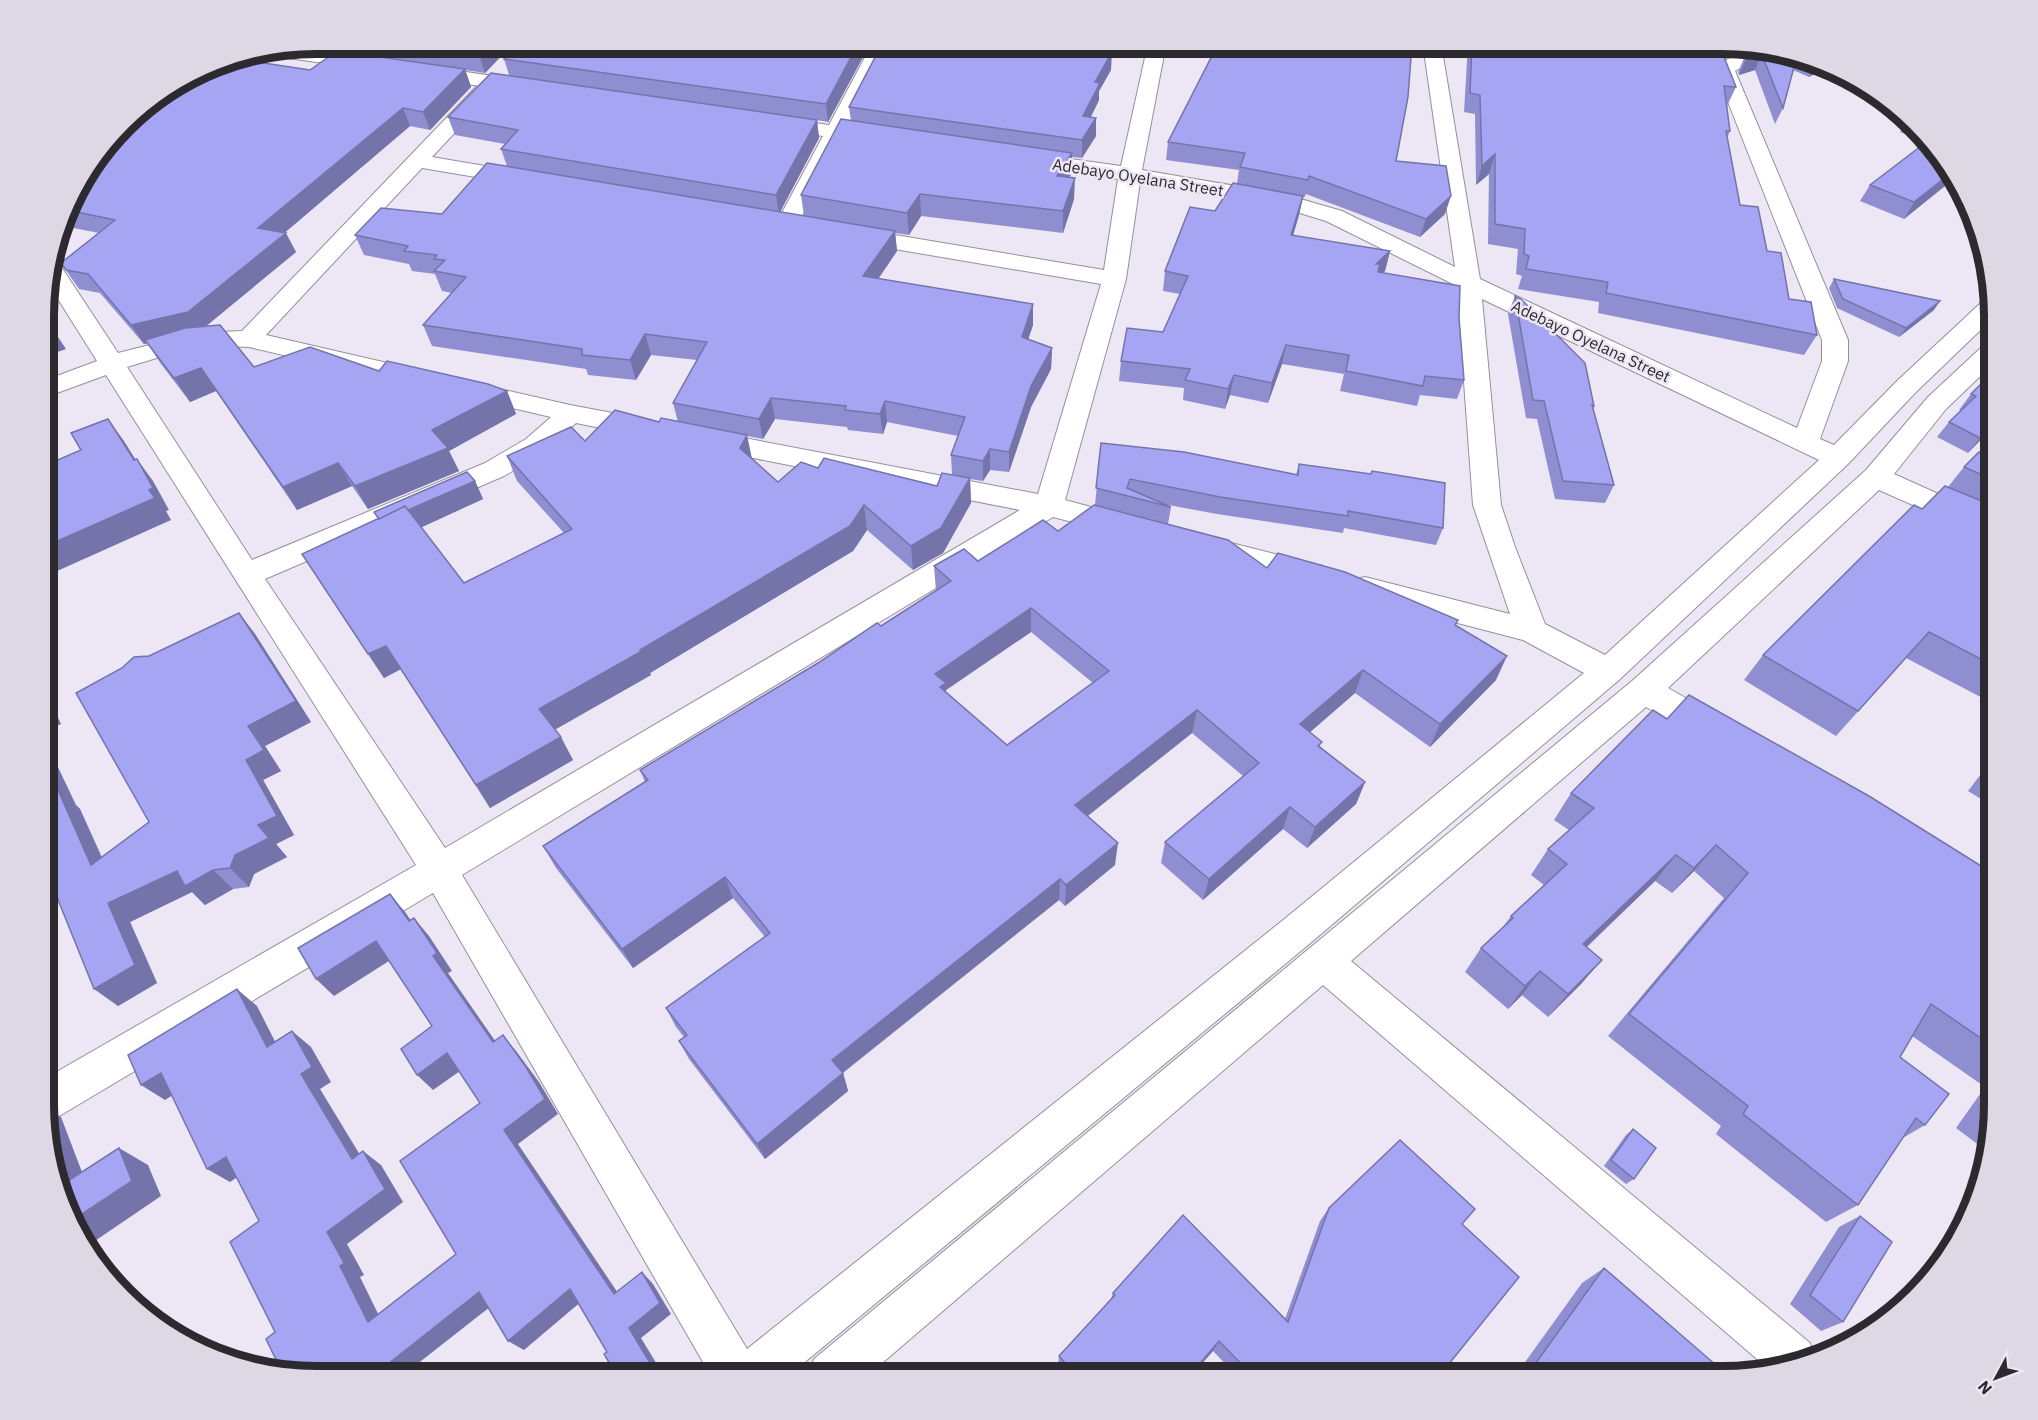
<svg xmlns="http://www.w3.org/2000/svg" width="2038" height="1420" viewBox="0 0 2038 1420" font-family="'IBM Plex Sans',sans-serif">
<rect width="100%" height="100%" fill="#ede6f4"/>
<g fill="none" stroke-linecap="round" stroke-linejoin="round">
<g stroke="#958f9c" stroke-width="2">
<g id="street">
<polygon points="872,44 890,44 848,127 885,134 888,138 885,142 878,144 842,139 795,229 787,231 779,229 776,224 823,136 775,129 768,127 765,123 768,119 775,117 829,125"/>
<path d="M1148,44h18l-24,126 141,24 59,17 113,56 -32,-223h18l39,235 317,149 25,-67v-21l-107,-271 3,-4 32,-19 19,4 -34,21 113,269v21l-28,78 14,6 63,-64 88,-82 8,-2 1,20 -79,76 -67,71 -229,216 -311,265 -520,431h-77l-278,-483 -372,222 -15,6v-43l370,-213 -310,-490 -60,22v-17l51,-19 -51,-81 6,-20 6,2 60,91 79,-20 45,-2 234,-244 4,-1 -62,-10 -3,-4 3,-4 7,-2 103,15 7,2 3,4 -3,4 -7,2 -38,-6 3,4 -3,4 -58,62 100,17 3,5 -3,5 -8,1 -102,-17 -156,167 304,70 80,15 10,3 3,6 -3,6 -10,3 -74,-15 -31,29 -41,24 -239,103 180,269 575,-338 -313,-61 -10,-3 -4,-6 4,-6 10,-3 331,63 63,-210 -248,-42 -8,-2 -3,-5 3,-5 8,-2 251,42 14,-91 -91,-14 -8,-1 -3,-5 3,-5 8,-1 94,13zM1140,182l140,25 46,14 131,65 16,219 37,109 -145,-37 -11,3 -4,8 4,8 169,44 61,33 -302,248 -535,428 -285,-474 591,-358 73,19 10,-3 5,-7 -5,-7 -71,-19 61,-221zM1482,299l337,161 -214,195 -60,-31 -30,-77 -14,-42zM223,346l26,1 302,70 -25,22 -41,24 -233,97 -125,-193 46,-14z"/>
<polygon points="296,47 374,58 381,60 384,64 381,68 374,70 281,57 272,52"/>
<polygon points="258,55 257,61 213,89 199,89 196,85 232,60"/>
<polygon points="1994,341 1994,363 1946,409 1894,474 1994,519 1994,541 1879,490 1668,688 1728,722 1733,731 1728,740 1716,744 1704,740 1646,707 1351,961 1810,1343 1814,1355 1765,1366 1323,985 867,1376 807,1376 814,1359 1632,681 1866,470 1928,397 1985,344"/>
<polygon points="1211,538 1323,566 1327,574 1323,582 1312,585 1201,555 1196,548 1201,541"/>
</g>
</g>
<use href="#street" fill="#fff" fill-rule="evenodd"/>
</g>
<g fill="#8e8ed1" fill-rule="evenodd">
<polygon points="358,44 513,44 485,73 465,70 471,87 430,130 410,126 284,233 296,252 205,327 254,367 379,371 507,391 516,414 449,451 459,471 368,509 352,486 297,510 216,391 190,402 161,364 147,343 144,344 100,293 79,289 61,263 99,233 63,226 72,195 136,111 310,70 363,54"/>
<path d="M518,44h352l-42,78 -11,-2 2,18 -39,74 24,4 -3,-21 50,-74 -2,-14 33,-63h228l-4,7 5,19 -12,21v9l-8,17 5,19 -14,22 -10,-1 -1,17 -1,3 4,22 -11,34 -142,-17 -12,19 -14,-2 2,18 -19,28 155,25v21l-5,14 24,9 -1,21 -20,38 -22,65 -19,-2 -7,11 -13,-2 1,24 -28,50 -30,17 -46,-40 -14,21 -203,122 1,2 -96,54 18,31 -83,48 -89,-139 -17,9 -82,-124 76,-35 -4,-7 101,-31 8,18 -62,28 43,56 100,-50 -47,-52 -10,-25 78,-15 74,-19h19l-5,-19 24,-43 -46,-5 -15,25 -48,-5 -2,-6 -154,-23 -9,-21 29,-32 -10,-2 -7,-17 -23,-3 -3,-7 -45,-9 -9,-20 87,-21 65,-48 -6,-17 4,-5 -50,-9 -7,-18 61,-42 -5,-16zM775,419l72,8 1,3 35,4 4,-12 71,14 -7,19 1,19 -15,12 -119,-18 -40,14 -26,-23 -5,-23 16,3z"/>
<polygon points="1198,44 1412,44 1396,161 1445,214 1420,237 1306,194 1304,198 1303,197 1299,215 1293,236 1390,251 1385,271 1382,273 1459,318 1464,380 1457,399 1420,395 1417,406 1340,391 1344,374 1282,364 1268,403 1230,395 1225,409 1183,400 1184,388 1119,381 1121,361 1163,332 1180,294 1163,291 1165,271 1237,183 1239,170 1166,160 1168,142 1211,57 1197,55"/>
<polygon points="1468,44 1615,44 1663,50 1661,44 1739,44 1724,59 1736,87 1727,106 1730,131 1727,138 1740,205 1767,251 1789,299 1817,335 1804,355 1598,313 1599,302 1518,289 1522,276 1516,274 1518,249 1488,244 1489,174 1476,185 1475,114 1464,112"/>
<polygon points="1759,48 1810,58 1876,93 1818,72 1809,77 1793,70 1783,108 1775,124 1755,70 1739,75 1738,72 1745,56"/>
<polygon points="1906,121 1924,141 1900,132"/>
<polygon points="1956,177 1904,219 1860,201 1870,185"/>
<polygon points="1834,279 1934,310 1899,337 1837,308 1829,288"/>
<polygon points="1515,296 1594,406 1593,408 1614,485 1605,503 1555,499 1537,419 1526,418 1508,314"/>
<polygon points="1994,371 1994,426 1968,453 1937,437 1949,422 1961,410 1959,410 1971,394"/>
<polygon points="1101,443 1296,475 1299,464 1371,474 1372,471 1443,528 1436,545 1344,528 1343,533 1217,514 1163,504 1171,507 1168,524 1095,505"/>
<polygon points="1994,458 1994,704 1906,658 1836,736 1744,680 1763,655 1922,509 1948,487 1964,467"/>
<path d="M1058,531l209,37 191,52 -2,5 40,55 -66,67 -75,-54 -45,39 11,15 44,35 -9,22 -49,44 -24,-19 -80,71 -42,-37 4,-21 78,-66 -51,-43 -105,83 28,49 -50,41 -6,-6 -216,173 5,18 -83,68 -76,-100 -10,-18 5,-4 -8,-10 -10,-19 99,-71 -32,-39 -100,70 -77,-100 -13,-22 102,-64 -5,-12 241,-144 55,-35 -2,-25 44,-5zM1031,632l62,51 -86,62 -61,-53v-2z"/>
<polygon points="239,613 255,634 311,722 265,746 281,771 263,780 294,835 276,844 287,857 254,874 249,887 233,889 205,905 192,892 130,922 157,983 118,1006 55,894 76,805 80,809 102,857 149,822 149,656"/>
<polygon points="1667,719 1994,874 1994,1121 1988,1152 1956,1128 1985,1087 1912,1036 1900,1057 1925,1125 1901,1139 1858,1205 1826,1222 1716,1134 1721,1126 1608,1036 1724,898 1694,871 1672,893 1655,881 1587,947 1582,983 1548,1017 1522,995 1508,1009 1465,972 1481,948 1503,927 1511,916 1544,885 1531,875 1548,849 1569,830 1554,820 1571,793"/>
<polygon points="1994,757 1994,807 1968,791"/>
<polygon points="1633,1129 1634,1179 1626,1184 1604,1166 1626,1135"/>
<polygon points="1329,1208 1462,1224 1444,1370 1450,1376 1237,1376 1213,1351 1191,1376 1067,1376 1058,1366 1059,1356 1111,1299 1113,1293 1285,1319 1320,1221"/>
<polygon points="1860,1216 1843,1322 1821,1331 1790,1304 1839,1227"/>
<polygon points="1604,1268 1721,1376 1515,1376 1582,1283"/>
</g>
<g fill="#7474aa">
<polygon points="491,44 513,44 485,73 479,55"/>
<polygon points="858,44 870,44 828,122 826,104"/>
<polygon points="1102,44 1110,44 1098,68 1099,50"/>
<polygon points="1737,44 1746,46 1722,61 1726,51"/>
<polygon points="1112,52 1111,70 1099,91 1099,100 1082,134 1083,116 1095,82"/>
<polygon points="1762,55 1755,70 1739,75 1746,59"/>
<polygon points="226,62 123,128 136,111 212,64"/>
<polygon points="1817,62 1822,64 1818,72 1809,77"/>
<polygon points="465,69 471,87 430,130 423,112"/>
<polygon points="403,108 410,126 268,247 258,228"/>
<polygon points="1096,118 1096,136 1082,158 1082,140"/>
<polygon points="817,120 819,138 779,214 776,195"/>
<polygon points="1072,153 1071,174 1057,197 1057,176"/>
<polygon points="1495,154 1489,174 1476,185 1482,166"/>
<polygon points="1951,173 1956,177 1904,219 1914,202"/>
<polygon points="1075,178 1074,199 1063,233 1063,211"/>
<polygon points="920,194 921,216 909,235 907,213"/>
<polygon points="1303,196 1299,215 1287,255 1291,235"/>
<polygon points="1451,196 1445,214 1420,237 1426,219"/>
<polygon points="895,231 897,251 866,297 863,276"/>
<polygon points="286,233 296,252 200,331 144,344 131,325"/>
<polygon points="1390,251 1385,271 1371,283 1376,264"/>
<polygon points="1940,301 1934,310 1899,337 1906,328"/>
<polygon points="1033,304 1033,325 1022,358 1022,337"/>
<polygon points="46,319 66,349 46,356"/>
<polygon points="645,334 651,355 636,380 630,360"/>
<polygon points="1286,345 1282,364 1268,403 1272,383"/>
<polygon points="1052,348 1051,369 1031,407 1009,472 1009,452 1031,386"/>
<polygon points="201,368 216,391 190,402 174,378"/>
<polygon points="1234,375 1230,395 1225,409 1228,389"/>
<polygon points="507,391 516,414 449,451 459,471 368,509 355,486 432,430"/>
<polygon points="771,398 775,419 763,439 759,419"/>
<polygon points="885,401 887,422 883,434 880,414"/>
<polygon points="108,419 124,441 147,478 137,459 153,481 169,510 166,511 171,520 46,576 46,546 149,490 134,460"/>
<polygon points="1994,423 1994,426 1968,453 1980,438"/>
<polygon points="747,435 752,460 740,448"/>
<polygon points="990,449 990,470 983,481 983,461"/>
<polygon points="338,463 352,486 297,510 283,487"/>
<polygon points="970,478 971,503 943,553 913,570 911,546"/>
<polygon points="475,481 483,499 392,541 382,522"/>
<polygon points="864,505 867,530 853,551 650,673 651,675 551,732 539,709 640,650"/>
<polygon points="1031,608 1031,632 946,690 947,706 935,674"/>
<polygon points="239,613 255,634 311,722 265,746 281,771 263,780 294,835 276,844 287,857 254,874 249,887 230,868 235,855 258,825 246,760 248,726"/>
<polygon points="386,646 401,669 384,678 368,654"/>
<polygon points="1507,656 1496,680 1430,747 1440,724"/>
<polygon points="1363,670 1355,693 1293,747 1300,724"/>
<polygon points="46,692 61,724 46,731"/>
<polygon points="1197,710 1192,733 1074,827 1075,805"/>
<polygon points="561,737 573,760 490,808 476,785"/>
<polygon points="46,742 76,805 80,809 113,884 91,865 46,768"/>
<polygon points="1365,782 1356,804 1307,848 1315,827"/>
<polygon points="1290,807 1283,829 1203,900 1209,879"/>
<polygon points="1118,843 1115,865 1065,906 1066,885"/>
<polygon points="1716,845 1694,871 1672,893 1694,868"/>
<polygon points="1676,855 1655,881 1564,968 1583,944"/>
<polygon points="46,869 68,887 46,899"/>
<polygon points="213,870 233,889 205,905 192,892 130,922 157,983 118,1006 94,989 108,903 177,871"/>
<polygon points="725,877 733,898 633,968 622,949"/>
<polygon points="1060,879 1059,900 837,1077 832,1060"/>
<polygon points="390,894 405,912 424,939 409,921"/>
<polygon points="414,918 429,936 452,971 448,973 507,1058 493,1042 433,956"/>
<polygon points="376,941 392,959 334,996 316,979"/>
<polygon points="1602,960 1582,983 1548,1017 1568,994"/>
<polygon points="1540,971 1522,995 1508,1009 1525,986"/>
<polygon points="237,989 257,1006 286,1063 267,1047"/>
<polygon points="292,1031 311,1047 331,1082 320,1089 371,1173 352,1159 301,1074"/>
<polygon points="503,1035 516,1051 539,1082 558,1114 518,1144 626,1305 614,1294 504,1130"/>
<polygon points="447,1053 463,1069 433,1090 417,1075"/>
<polygon points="161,1073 184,1088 165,1100 141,1085"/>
<polygon points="843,1073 848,1091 765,1159 757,1144"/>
<polygon points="46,1109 61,1117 93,1201 62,1185 46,1139"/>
<polygon points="119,1148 148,1165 161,1196 86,1247 80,1240 73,1220"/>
<polygon points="363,1151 381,1165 403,1202 347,1244 364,1275 360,1277 387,1332 368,1322 340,1266 327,1232"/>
<polygon points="226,1157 248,1170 230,1182 207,1169"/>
<polygon points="642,1272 653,1284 671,1314 641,1338 661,1371 656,1376 634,1376 629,1328"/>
<polygon points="570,1289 583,1300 524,1350 508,1341"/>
<polygon points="479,1292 495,1303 407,1372 409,1376 394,1376 388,1364"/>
<polygon points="1219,1341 1213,1351 1191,1376 1189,1376"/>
</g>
<g fill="#a5a5f3" stroke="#7474aa" stroke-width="1.5" fill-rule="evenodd">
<polygon points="397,44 491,44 479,55"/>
<polygon points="518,44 858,44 826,104 504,59"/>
<polygon points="882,44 1102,44 1099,50 1112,52 1095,82 1100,83 1083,116 1096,118 1082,140 849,107"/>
<polygon points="1218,44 1412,44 1408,97 1396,161 1446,166 1451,196 1426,219 1309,176 1308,180 1240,167 1245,153 1168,142"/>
<polygon points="1472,44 1615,44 1724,57 1736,87 1724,86 1730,131 1726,131 1740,205 1758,207 1767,251 1781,253 1789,299 1811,302 1817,335 1606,293 1608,282 1526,269 1529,256 1524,254 1525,229 1495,224 1495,154 1482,166 1480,95 1470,93"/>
<polygon points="1678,44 1737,44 1726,51"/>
<polygon points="1759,48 1797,56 1783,108 1762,55 1746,59 1745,56"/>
<polygon points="337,51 465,69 423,112 403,108 258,228 286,233 188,312 131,325 88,274 66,270 61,263 115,220 67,210 72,195 83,181 86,179 85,179 127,124 224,62 238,59 310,70"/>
<polygon points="491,73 817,120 776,195 501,149 518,130 448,117"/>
<polygon points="841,119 1072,153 1057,176 1075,178 1063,211 920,194 907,213 801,195"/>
<polygon points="1925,143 1951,173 1914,202 1870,185"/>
<polygon points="487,163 895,231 863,276 1033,304 1022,337 1052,348 1031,386 1009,452 990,449 983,461 951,455 965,417 885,401 880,414 845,410 846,406 771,398 759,419 673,403 707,342 645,334 630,360 582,355 582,349 423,325 466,277 434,271 445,260 434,259 437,255 404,251 408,246 355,235 381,208 442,214"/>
<polygon points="1233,183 1303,196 1291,235 1390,251 1376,264 1380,264 1378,272 1460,286 1459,318 1464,380 1425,376 1423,386 1346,371 1349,355 1286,345 1272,383 1234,375 1228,389 1185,380 1190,369 1121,361 1127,328 1163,332 1188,276 1165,271 1190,207 1215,211"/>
<polygon points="1834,279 1940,301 1906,328 1843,299"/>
<polygon points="1515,296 1521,299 1585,363 1594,406 1592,405 1614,485 1563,481 1544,401 1533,400"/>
<polygon points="46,321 52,330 46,332"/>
<polygon points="220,325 254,367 310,347 379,371 387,361 488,384 507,391 432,430 448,448 355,486 338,463 283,487 201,368 174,378 145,340 185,328"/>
<polygon points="1994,371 1994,423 1980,438 1949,422 1976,396 1971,394"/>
<polygon points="615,410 659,422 661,418 747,435 740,448 778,482 801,462 818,468 824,458 937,486 942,473 970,478 941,528 911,546 864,505 850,526 640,650 642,651 539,709 561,737 476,785 386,646 368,654 302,554 405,506 464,583 572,529 507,456 571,427 585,441"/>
<polygon points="108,419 134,460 137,459 153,488 149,490 155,498 46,546 46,465 81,450 71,433"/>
<polygon points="1101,443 1184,452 1298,475 1299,464 1371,474 1372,471 1445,483 1443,528 1348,511 1348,516 1220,497 1130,479 1127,488 1171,507 1096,488"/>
<polygon points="1979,452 1994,458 1994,480 1964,467"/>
<polygon points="467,472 475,481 408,510 405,506 379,519 374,512"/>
<polygon points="1945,486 1994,506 1994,666 1929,632 1858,711 1763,655 1914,505 1922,509"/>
<path d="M1094,505l134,35 39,28 11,-15 67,19 113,48 -3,5 52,31 -67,68 -77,-54 -63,54 22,18 -4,4 47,36 -50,45 -25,-20 -81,72 -44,-37 94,-79 -62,-53 -122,95 43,38 -52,42 -6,-6 -228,181 11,13 -86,71 -78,-103 8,-6 -21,-27 104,-75 -45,-56 -103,72 -79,-103 105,-66 -8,-10 178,-107 59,-40 4,3 70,-45 -17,-15 30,-17 14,12 65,-41 15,11zM1031,608l78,63 -102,74 -67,-58 6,-4 -11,-9z"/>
<polygon points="239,613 296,701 248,726 264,750 246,760 277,816 258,825 269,838 235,855 230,868 213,870 185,886 177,871 108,903 135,965 94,989 46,870 46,768 56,791 58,790 91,865 149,822 76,693 122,668 134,657 149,656"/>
<polygon points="1689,695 1869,796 1994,874 1994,1047 1931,1004 1900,1057 1949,1094 1925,1125 1916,1118 1858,1205 1743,1114 1748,1106 1629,1014 1748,873 1716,845 1694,868 1676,855 1583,944 1602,960 1568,994 1540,971 1525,986 1481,948 1513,918 1511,916 1567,864 1548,849 1594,808 1571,793 1653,710 1667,719"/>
<polygon points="1994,764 1994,778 1987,774"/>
<polygon points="390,894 409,921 414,918 437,953 433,956 493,1042 503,1035 526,1067 545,1099 504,1130 614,1294 642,1272 660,1303 629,1328 650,1363 634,1376 617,1376 604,1354 607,1352 570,1289 508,1341 479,1292 388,1364 394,1376 299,1376 282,1372 266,1339 275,1332 230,1242 259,1221 226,1157 207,1169 161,1073 141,1085 128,1055 237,989 267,1047 292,1031 312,1067 301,1074 352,1159 363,1151 385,1189 327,1232 344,1263 340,1266 368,1322 456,1254 400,1161 480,1103 447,1053 417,1075 401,1049 432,1026 376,941 316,979 298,948"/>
<polygon points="1633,1129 1656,1148 1634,1179 1611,1160"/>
<polygon points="1400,1140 1475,1209 1462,1224 1519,1277 1444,1370 1450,1376 1253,1376 1219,1341 1189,1376 1077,1376 1059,1356 1115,1295 1113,1293 1183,1215 1288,1322 1329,1208"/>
<polygon points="119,1148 132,1181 73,1220 57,1173 62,1185"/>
<polygon points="1860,1216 1892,1242 1843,1322 1810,1295"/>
<polygon points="1604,1268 1724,1372 1721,1376 1530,1376 1528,1374"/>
</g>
<g text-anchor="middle" stroke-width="5" stroke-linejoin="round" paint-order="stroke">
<g font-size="16" fill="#2d2a2f" stroke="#ede6f4">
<text transform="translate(1138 177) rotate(9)" y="6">Adebayo Oyelana Street</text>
<text transform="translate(1591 341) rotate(25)" y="6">Adebayo Oyelana Street</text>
</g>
</g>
<path d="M0 0H2038V1420H0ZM316 54H1722A262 262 0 0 1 1984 316V1104A262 262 0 0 1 1722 1366H316A262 262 0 0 1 54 1104V316A262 262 0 0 1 316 54Z" fill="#ded7e4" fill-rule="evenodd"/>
<path fill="none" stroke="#2d2a2f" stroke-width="8" d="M316 54H1722A262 262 0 0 1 1984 316V1104A262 262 0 0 1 1722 1366H316A262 262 0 0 1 54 1104V316A262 262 0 0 1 316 54Z"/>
<g transform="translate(1996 1378) rotate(229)" stroke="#ede6f4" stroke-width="4.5" paint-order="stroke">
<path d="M0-4.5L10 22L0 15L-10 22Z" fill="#2d2a2f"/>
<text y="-9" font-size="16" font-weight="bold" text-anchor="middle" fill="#2d2a2f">N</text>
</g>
</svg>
